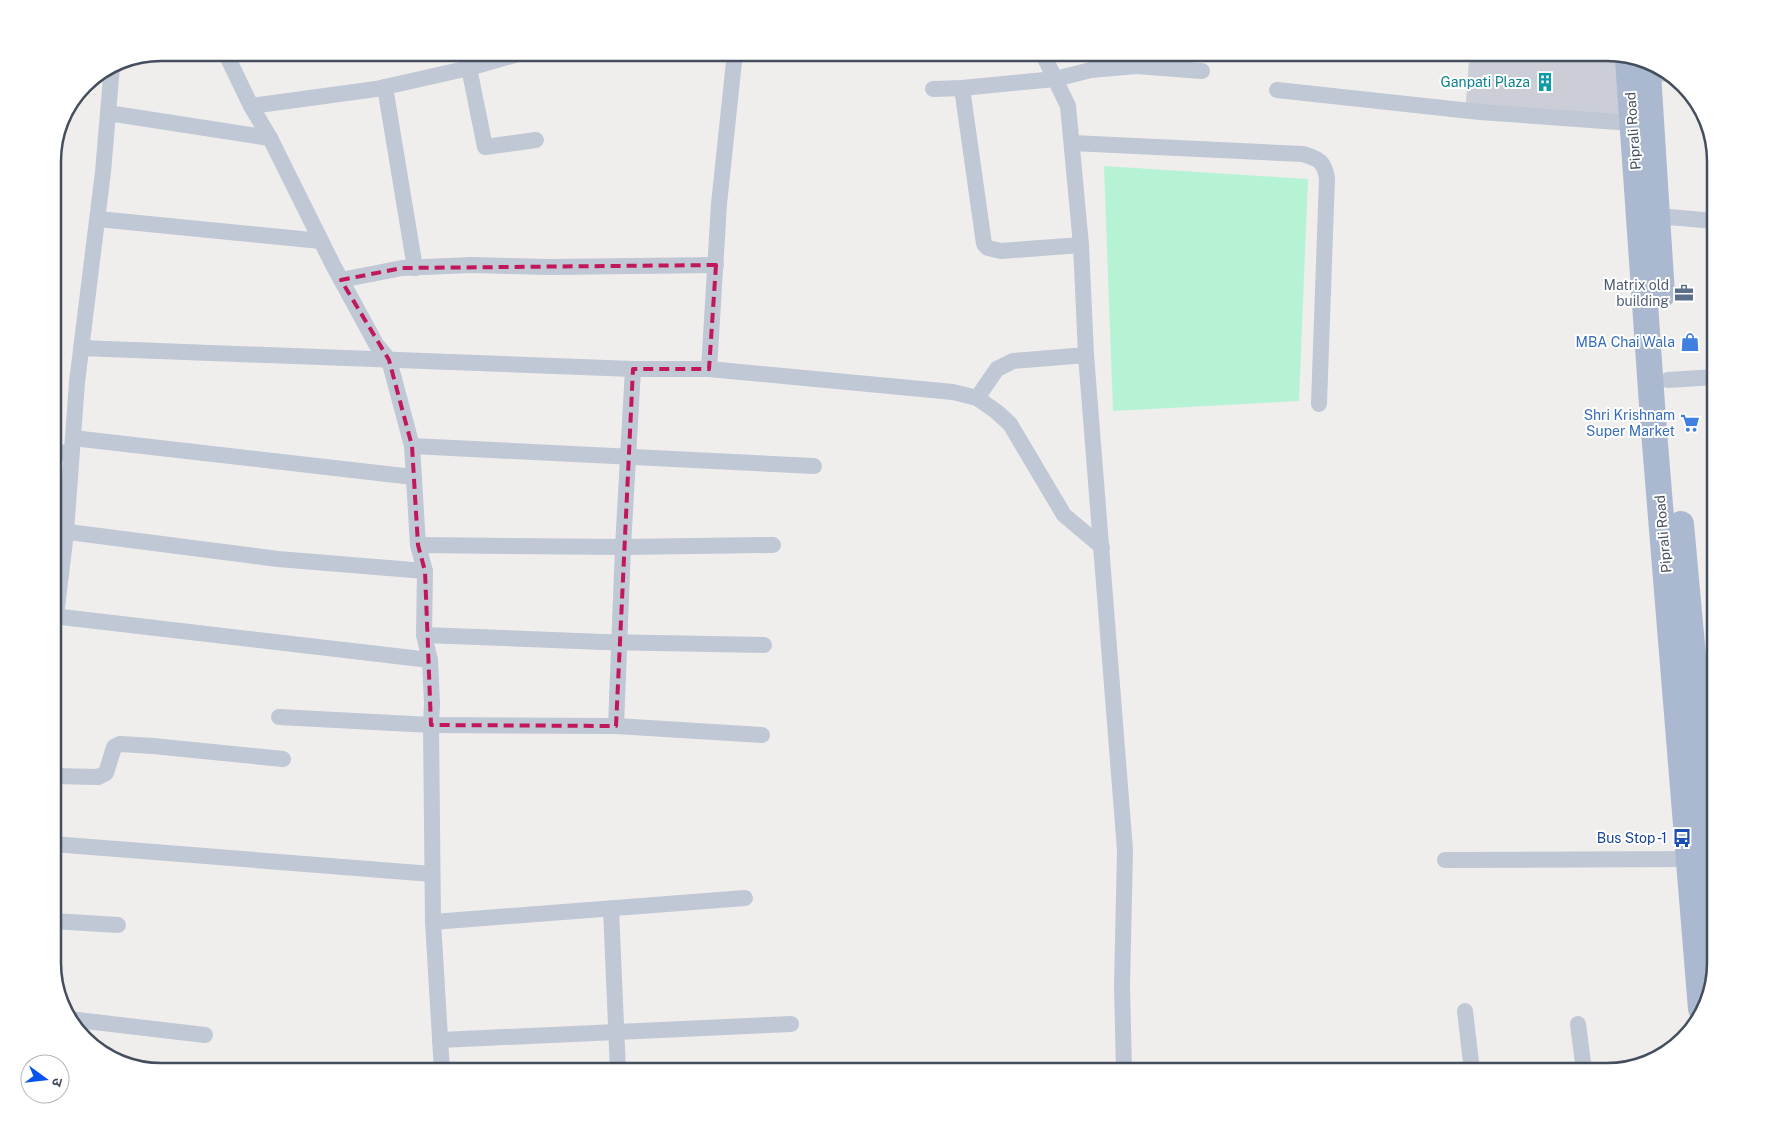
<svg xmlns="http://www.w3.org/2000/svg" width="1768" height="1124" viewBox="0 0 1768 1124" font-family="'Public Sans','Noto Sans Devanagari',sans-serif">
<rect width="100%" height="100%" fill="#f0eded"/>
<polygon fill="#b6f3d4" points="1104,166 1308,179 1299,401 1113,411"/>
<polygon fill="#cbced6" stroke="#d0d2da" points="1470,52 1607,52 1622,57 1625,122 1466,107"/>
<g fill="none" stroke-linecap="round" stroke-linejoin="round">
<g stroke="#bfc8d4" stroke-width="16">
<polyline points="225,52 251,106 270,138 333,265 376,344 389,360 412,446 418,545 425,571 424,635 430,660 432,704 431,725 433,922 442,1071"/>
<polyline points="1042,52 1068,106 1081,245 1086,355 1125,850 1122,987 1124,1071"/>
<polyline points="469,68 525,52"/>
<polyline points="1648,73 1670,74"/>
<polyline points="385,87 415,268"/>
<polyline points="962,88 984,244 988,248 1001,251 1081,245"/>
<polyline points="933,89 962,88 1055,79 1091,70 1136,66 1202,71"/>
<polyline points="1277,90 1480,112 1632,123"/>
<polyline points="251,106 376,89 469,68 485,147 536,140"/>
<polyline points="108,113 270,138"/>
<path d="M1072,143l231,11c16,5 21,7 24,24l-8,226"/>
<polyline points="1657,216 1715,221"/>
<polyline points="98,219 321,241"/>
<polyline points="341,280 402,268 471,265 550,267 716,265"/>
<polyline points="81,348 633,369 709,369 719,204 735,52"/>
<polyline points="709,369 953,392 977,398 997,412 1010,424 1064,515 1102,547"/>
<polyline points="1668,380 1715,377"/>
<polyline points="977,398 997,369 1013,361 1086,355"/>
<polyline points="73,438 413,477"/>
<polyline points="412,446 814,466"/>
<polyline points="53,451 71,454"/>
<polyline points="53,530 278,559 425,571"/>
<polyline points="418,545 623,547 773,545"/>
<polyline points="53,616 430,660"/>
<polyline points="56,616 66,532 77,382 103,172 112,66"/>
<polyline points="424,635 603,642 764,645"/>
<polyline points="1693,668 1715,667"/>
<polyline points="279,717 431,725 616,726 762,735"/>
<polyline points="616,726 623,547 633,369"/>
<polyline points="53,776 98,777 106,773 114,747 120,744 153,746 283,759"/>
<polyline points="53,844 432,874"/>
<polyline points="1445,860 1689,859"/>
<polyline points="611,909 618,1071"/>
<polyline points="53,921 118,925"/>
<polyline points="433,922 745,898"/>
<polyline points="1465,1011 1472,1071"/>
<polyline points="69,1019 205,1035"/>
<polyline points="1578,1024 1584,1071"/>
<polyline points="440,1040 791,1024"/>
</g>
<g stroke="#aab9cf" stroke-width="26">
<polyline points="1628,59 1653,419 1701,1009"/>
<polyline points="1646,64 1648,73 1662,295"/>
<polyline points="1681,524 1698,712 1715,943"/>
</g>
</g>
<path fill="none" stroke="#c2185b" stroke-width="4" stroke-dasharray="10 6" stroke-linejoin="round" d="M716,265l-7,104h-76l-17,357 -185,-1 -6,-154 -7,-26 -6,-99 -23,-86 -48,-80 61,-12z"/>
<defs>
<g id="building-bare" transform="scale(1.5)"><path d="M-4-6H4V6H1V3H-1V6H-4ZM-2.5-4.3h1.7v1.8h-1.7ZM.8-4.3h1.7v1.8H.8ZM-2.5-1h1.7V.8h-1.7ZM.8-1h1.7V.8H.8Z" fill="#0f9aa8" stroke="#fff" stroke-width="2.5" paint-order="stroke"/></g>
<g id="office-bare" transform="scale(1.5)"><path d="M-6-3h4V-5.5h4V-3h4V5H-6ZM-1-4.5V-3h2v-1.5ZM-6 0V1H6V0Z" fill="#5c6f8a" stroke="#fff" stroke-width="2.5" paint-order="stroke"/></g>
<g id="shop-bare" transform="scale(1.5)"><path d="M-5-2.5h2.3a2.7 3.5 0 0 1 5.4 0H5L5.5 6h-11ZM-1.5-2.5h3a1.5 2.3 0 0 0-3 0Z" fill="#3f7fe0" stroke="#fff" stroke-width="2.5" paint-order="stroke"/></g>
<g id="supermarket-bare" transform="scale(1.5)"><path d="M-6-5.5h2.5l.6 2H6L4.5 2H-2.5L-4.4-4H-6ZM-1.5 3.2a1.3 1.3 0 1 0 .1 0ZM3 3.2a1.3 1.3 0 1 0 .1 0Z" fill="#3f7fe0" stroke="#fff" stroke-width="2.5" paint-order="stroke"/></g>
<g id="bus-bare" transform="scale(1.5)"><path d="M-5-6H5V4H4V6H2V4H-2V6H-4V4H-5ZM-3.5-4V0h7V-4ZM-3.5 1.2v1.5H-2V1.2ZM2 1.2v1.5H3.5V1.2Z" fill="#1a4fb4" stroke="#fff" stroke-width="2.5" paint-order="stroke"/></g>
</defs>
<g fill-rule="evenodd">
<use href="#building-bare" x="1545" y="82"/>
<use href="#office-bare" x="1684" y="293"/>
<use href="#shop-bare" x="1690" y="342"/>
<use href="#supermarket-bare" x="1690" y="423"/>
<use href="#bus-bare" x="1682" y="838"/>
</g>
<g text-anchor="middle" stroke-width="4" stroke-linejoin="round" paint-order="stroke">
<g font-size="14" fill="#0d838f" stroke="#fff" text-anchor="end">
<text x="1530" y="87">Ganpati Plaza</text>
</g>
<g font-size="14" fill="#444e5c" stroke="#fff">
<text transform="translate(1633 131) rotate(-94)" y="5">Piprali Road</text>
<text transform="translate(1663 534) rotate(-95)" y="5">Piprali Road</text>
</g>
<g font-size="14" fill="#4e5e75" stroke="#fff" text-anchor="end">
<text x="1669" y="290">Matrix old<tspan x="1669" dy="16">building</tspan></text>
</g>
<g font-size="14" fill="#366cbe" stroke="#fff" text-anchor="end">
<text x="1675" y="347">MBA Chai Wala</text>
<text x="1675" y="420">Shri Krishnam<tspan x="1675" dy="16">Super Market</tspan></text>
</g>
<g font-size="14" fill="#164399" stroke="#fff" text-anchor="end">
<text x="1667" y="843">Bus Stop -1</text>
</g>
</g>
<path d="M0 0H1768V1124H0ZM161 61H1607A100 100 0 0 1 1707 161V963A100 100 0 0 1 1607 1063H161A100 100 0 0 1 61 963V161A100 100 0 0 1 161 61Z" fill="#fff" fill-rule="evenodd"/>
<path fill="none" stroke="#444e5c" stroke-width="2.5" d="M161 61H1607A100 100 0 0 1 1707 161V963A100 100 0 0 1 1607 1063H161A100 100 0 0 1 61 963V161A100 100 0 0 1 161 61Z"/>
<g transform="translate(45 1079) rotate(105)"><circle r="24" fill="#ffffff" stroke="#b4b8be"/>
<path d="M0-4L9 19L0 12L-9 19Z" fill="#0754f0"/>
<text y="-8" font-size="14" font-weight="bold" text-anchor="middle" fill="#444e5c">उ</text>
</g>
</svg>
